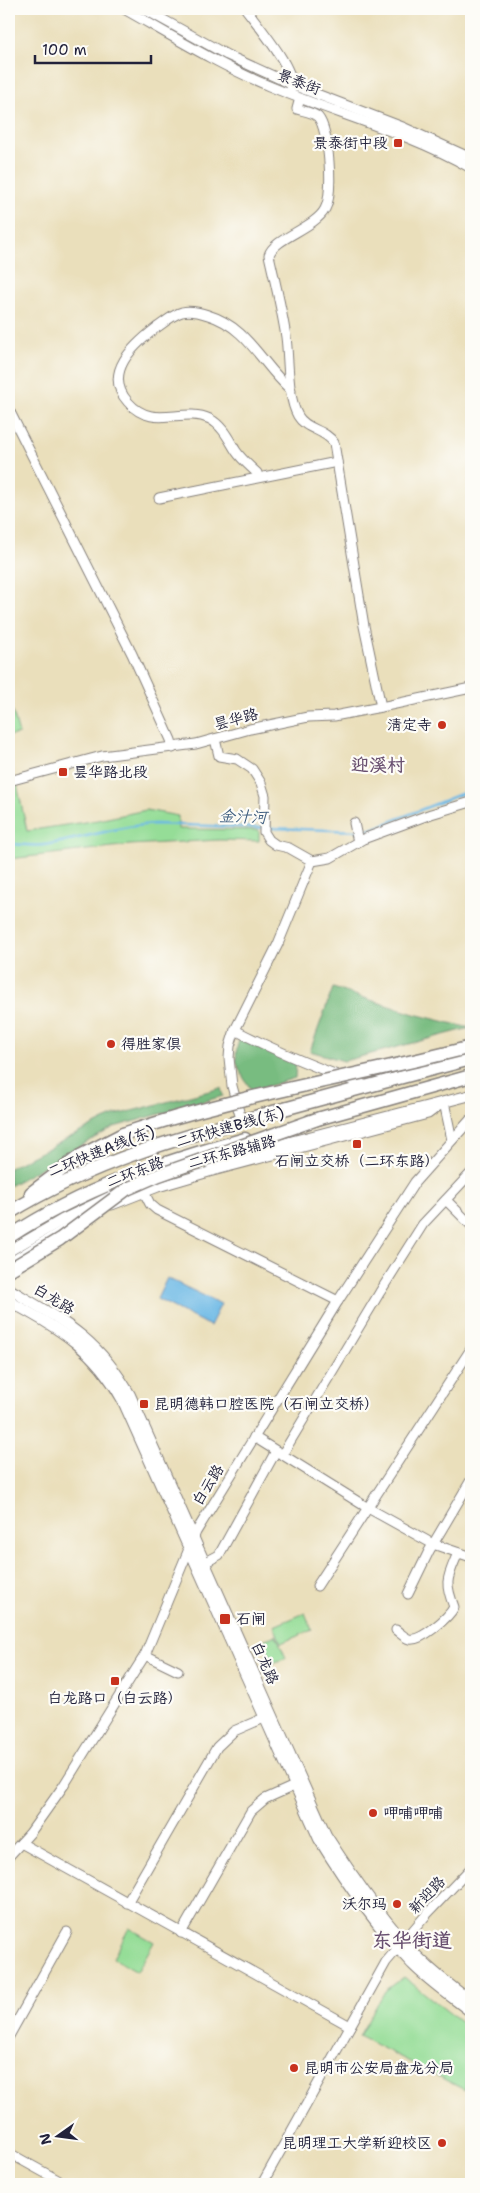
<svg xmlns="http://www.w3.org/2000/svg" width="480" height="2193" viewBox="0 0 480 2193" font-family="'Shantell Sans','LXGW WenKai TC',sans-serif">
<rect width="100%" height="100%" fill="#fdfcf7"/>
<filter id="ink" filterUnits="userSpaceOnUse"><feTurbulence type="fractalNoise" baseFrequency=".02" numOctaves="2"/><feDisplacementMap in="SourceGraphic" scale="10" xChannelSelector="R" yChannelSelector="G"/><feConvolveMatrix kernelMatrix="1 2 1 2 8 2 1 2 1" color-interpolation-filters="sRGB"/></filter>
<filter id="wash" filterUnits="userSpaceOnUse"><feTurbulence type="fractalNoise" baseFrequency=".0096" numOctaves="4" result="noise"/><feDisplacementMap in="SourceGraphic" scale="20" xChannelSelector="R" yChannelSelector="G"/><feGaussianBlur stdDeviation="1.12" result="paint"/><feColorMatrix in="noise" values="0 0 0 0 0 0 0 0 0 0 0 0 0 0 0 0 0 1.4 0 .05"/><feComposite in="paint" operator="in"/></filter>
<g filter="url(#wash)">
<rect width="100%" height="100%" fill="#eadfbb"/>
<g fill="#95dd97" stroke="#5c8069">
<polygon points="13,712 19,734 9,736 9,713"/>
<polygon points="17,784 27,831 98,820 146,810 178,816 178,829 259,830 259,841 219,840 130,845 9,859 9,787"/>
<polygon points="305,1613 312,1630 281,1643 274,1626"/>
<polygon points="276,1635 286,1658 273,1663 263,1640"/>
<polygon points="129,1928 154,1942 137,1972 113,1958"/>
<polygon points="404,1977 471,2030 465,2090 359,2036 385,1991"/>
</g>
<g fill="#78bc80" stroke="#4d6f5e">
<polygon points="333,988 414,1014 470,1028 344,1061 310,1051"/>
<path d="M240,1037l56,25 -1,16 -43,13c-13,-21 -21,-29 -12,-54z"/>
<polygon points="221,1088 223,1096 114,1127 9,1186 9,1168 104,1120 116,1115"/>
</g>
<polygon fill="#6bb8e5" stroke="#466d90" points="167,1278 221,1304 210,1326 157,1299"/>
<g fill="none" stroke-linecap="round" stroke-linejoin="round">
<path stroke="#6bb8e5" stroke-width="2.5" d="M9,844c12,0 23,3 35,1 37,-6 73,-19 111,-21l205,7 12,-2 99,-39"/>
</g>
</g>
<g filter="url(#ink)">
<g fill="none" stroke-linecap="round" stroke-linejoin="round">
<g stroke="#86807b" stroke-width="11">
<g id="minor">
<path d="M124,9c48,27 95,56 145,77 67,28 139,46 202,82"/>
<polyline points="144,9 227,55 293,85 405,128 471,158"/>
<path d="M246,9c11,15 52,63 45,80"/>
<path d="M300,98l-3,11c6,2 16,3 21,8 11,13 16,76 7,92 -10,19 -51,29 -56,46 6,27 13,55 17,82 3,22 1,60 12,79 8,14 27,13 36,27l30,183 17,81"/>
<polyline points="9,410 132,654 171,740 173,748"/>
<path d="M258,477l-1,-4c-7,-7 -15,-13 -21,-22 -7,-11 -13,-25 -26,-32 -28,-13 -57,12 -82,-17 -26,-29 6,-57 28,-74 8,-5 16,-13 26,-16 9,-2 17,0 26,3 40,12 54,50 83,75"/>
<polyline points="159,498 337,462"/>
<polyline points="215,739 219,756 237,759 252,769 261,783 265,796 264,832 269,840 276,845 289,848 312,861 330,858 363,839 431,814 471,802"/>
<polyline points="9,781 102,756 196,744 250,729 308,717 334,716 381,707 471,688"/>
<polyline points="354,823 358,842"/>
<path d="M235,1030c42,22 87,40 132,56"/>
<polyline points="241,1119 232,1086 229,1058 230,1046 235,1030 278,944 312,861"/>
<polyline points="144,1192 150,1204 157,1210 338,1301"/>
<polyline points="446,1200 471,1225"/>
<polyline points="112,1205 158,1187 209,1172 428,1114 444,1102 452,1140"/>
<polyline points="9,1263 74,1223"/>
<polyline points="254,1437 368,1508 433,1544 471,1557"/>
<polyline points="282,1455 380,1292 423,1224 471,1173"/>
<polyline points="204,1563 219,1555 276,1451"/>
<polyline points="317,1586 471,1349"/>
<polyline points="408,1594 429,1551 471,1480"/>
<path d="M396,1630c4,3 9,8 13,9 12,3 40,-22 45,-32 -10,-26 -7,-28 4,-54"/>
<polyline points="145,1655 178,1671"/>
<polyline points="21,1843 350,2026"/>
<polyline points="9,1856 30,1833 64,1785 133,1674 145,1655 196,1532 338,1301 415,1182 471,1119"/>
<polyline points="127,1903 217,1747 234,1731 264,1718"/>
<polyline points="181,1933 251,1811 265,1799 294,1786"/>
<polyline points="9,2036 67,1932"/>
<polyline points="9,2153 65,2184"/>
<polyline points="262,2184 386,1962 427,1914 471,1868"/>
</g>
</g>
<g stroke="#86807b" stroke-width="12">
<g id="major">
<polyline points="209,1163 471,1095"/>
<polyline points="9,1251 62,1220 112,1196"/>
<path d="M9,1289c54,32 89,49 121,106l196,440c27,42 57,86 92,122 16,16 35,31 53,44"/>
<path d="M9,1301c50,28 84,46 113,98l197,440c27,44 58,88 93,125 18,18 40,33 59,48"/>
</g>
</g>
<g stroke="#86807b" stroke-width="15">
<g id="highway">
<polyline points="310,1121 471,1076"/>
<polyline points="31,1193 80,1156 123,1134"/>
<path d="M9,1213c82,-51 172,-76 264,-101 66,-18 132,-36 198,-53"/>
<path d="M9,1237c74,-49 151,-74 236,-98"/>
</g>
</g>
<use href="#minor" stroke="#fff" stroke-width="9"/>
<use href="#major" stroke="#fff" stroke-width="10"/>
<use href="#highway" stroke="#fff" stroke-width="12"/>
<g stroke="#86807b" stroke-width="15" stroke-linecap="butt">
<g id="highway-bridge">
<path d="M123,1134c112,-39 233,-57 348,-87"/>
<polyline points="9,1270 60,1239 127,1189 159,1175 320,1118"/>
</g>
</g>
<use href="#highway-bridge" stroke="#fff" stroke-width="12"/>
</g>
</g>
<g fill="#c8321e" stroke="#fdfcf7" stroke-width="2">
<rect x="393" y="138" width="10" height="10" rx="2.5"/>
<circle cx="442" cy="725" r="5"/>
<rect x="58" y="767" width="10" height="10" rx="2.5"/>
<circle cx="111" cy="1044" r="5"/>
<rect x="352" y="1139" width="10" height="10" rx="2.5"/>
<rect x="139" y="1399" width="10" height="10" rx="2.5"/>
<rect x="219" y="1613" width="12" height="12" rx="2.5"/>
<rect x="110" y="1676" width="10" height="10" rx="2.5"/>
<circle cx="373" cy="1813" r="5"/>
<circle cx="397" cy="1904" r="5"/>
<circle cx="294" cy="2068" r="5"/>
<circle cx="442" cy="2143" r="5"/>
</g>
<g text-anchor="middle" stroke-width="4.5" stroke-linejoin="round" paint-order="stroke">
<g font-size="15" fill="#22223b" stroke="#fdfcf7">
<text transform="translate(299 82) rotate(21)" y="5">景泰街</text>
<text transform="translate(236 719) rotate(-15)" y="5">昙华路</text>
<text transform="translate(230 1127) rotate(-16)" y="5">二环快速B线(东)</text>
<text transform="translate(101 1151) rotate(-22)" y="5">二环快速A线(东)</text>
<text transform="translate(232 1152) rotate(-15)" y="5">二环东路辅路</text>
<text transform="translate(135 1172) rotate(-21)" y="5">二环东路</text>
<text transform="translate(54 1299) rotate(31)" y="5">白龙路</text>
<text transform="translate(208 1485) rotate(-58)" y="5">白云路</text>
<text transform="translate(265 1663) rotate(66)" y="5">白龙路</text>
<text transform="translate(427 1895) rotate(-47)" y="5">新迎路</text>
</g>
<g font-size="15" fill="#22223b" stroke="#fdfcf7" text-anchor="start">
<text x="388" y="148" text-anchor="end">景泰街中段</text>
<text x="432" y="730" text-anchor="end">清定寺</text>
<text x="73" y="777">昙华路北段</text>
<text x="121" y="1049">得胜家俱</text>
<text x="357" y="1166" text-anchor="middle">石闸立交桥（二环东路）</text>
<text x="154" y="1409">昆明德韩口腔医院（石闸立交桥）</text>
<text x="236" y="1624">石闸</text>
<text x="115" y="1703" text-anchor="middle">白龙路口（白云路）</text>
<text x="383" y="1818">呷哺呷哺</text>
<text x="387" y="1909" text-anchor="end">沃尔玛</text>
<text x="304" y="2073">昆明市公安局盘龙分局</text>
<text x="432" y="2148" text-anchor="end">昆明理工大学新迎校区</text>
</g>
<g font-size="16" font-style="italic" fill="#3f5e7f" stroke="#fdfcf7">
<text transform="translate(243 816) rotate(2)" y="6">金汁河</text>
</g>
<g font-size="18" font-weight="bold" fill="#695070" stroke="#fdfcf7">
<text x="378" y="771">迎溪村</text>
</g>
<g font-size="20" font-weight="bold" fill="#695070" stroke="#fdfcf7">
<text x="412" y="1947">东华街道</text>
</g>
</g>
<rect width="480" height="2193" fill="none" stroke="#fdfcf7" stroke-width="30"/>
<g transform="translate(58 2136) rotate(256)" stroke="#fdfcf7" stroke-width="4" paint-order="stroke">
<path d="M0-4L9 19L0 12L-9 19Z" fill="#22223b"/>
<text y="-8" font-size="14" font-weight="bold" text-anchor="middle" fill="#22223b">N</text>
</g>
<path d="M35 55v8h116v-8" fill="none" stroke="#22223b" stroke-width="2.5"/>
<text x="42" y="55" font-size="15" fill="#22223b" stroke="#fdfcf7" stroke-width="4" paint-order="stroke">100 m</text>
</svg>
